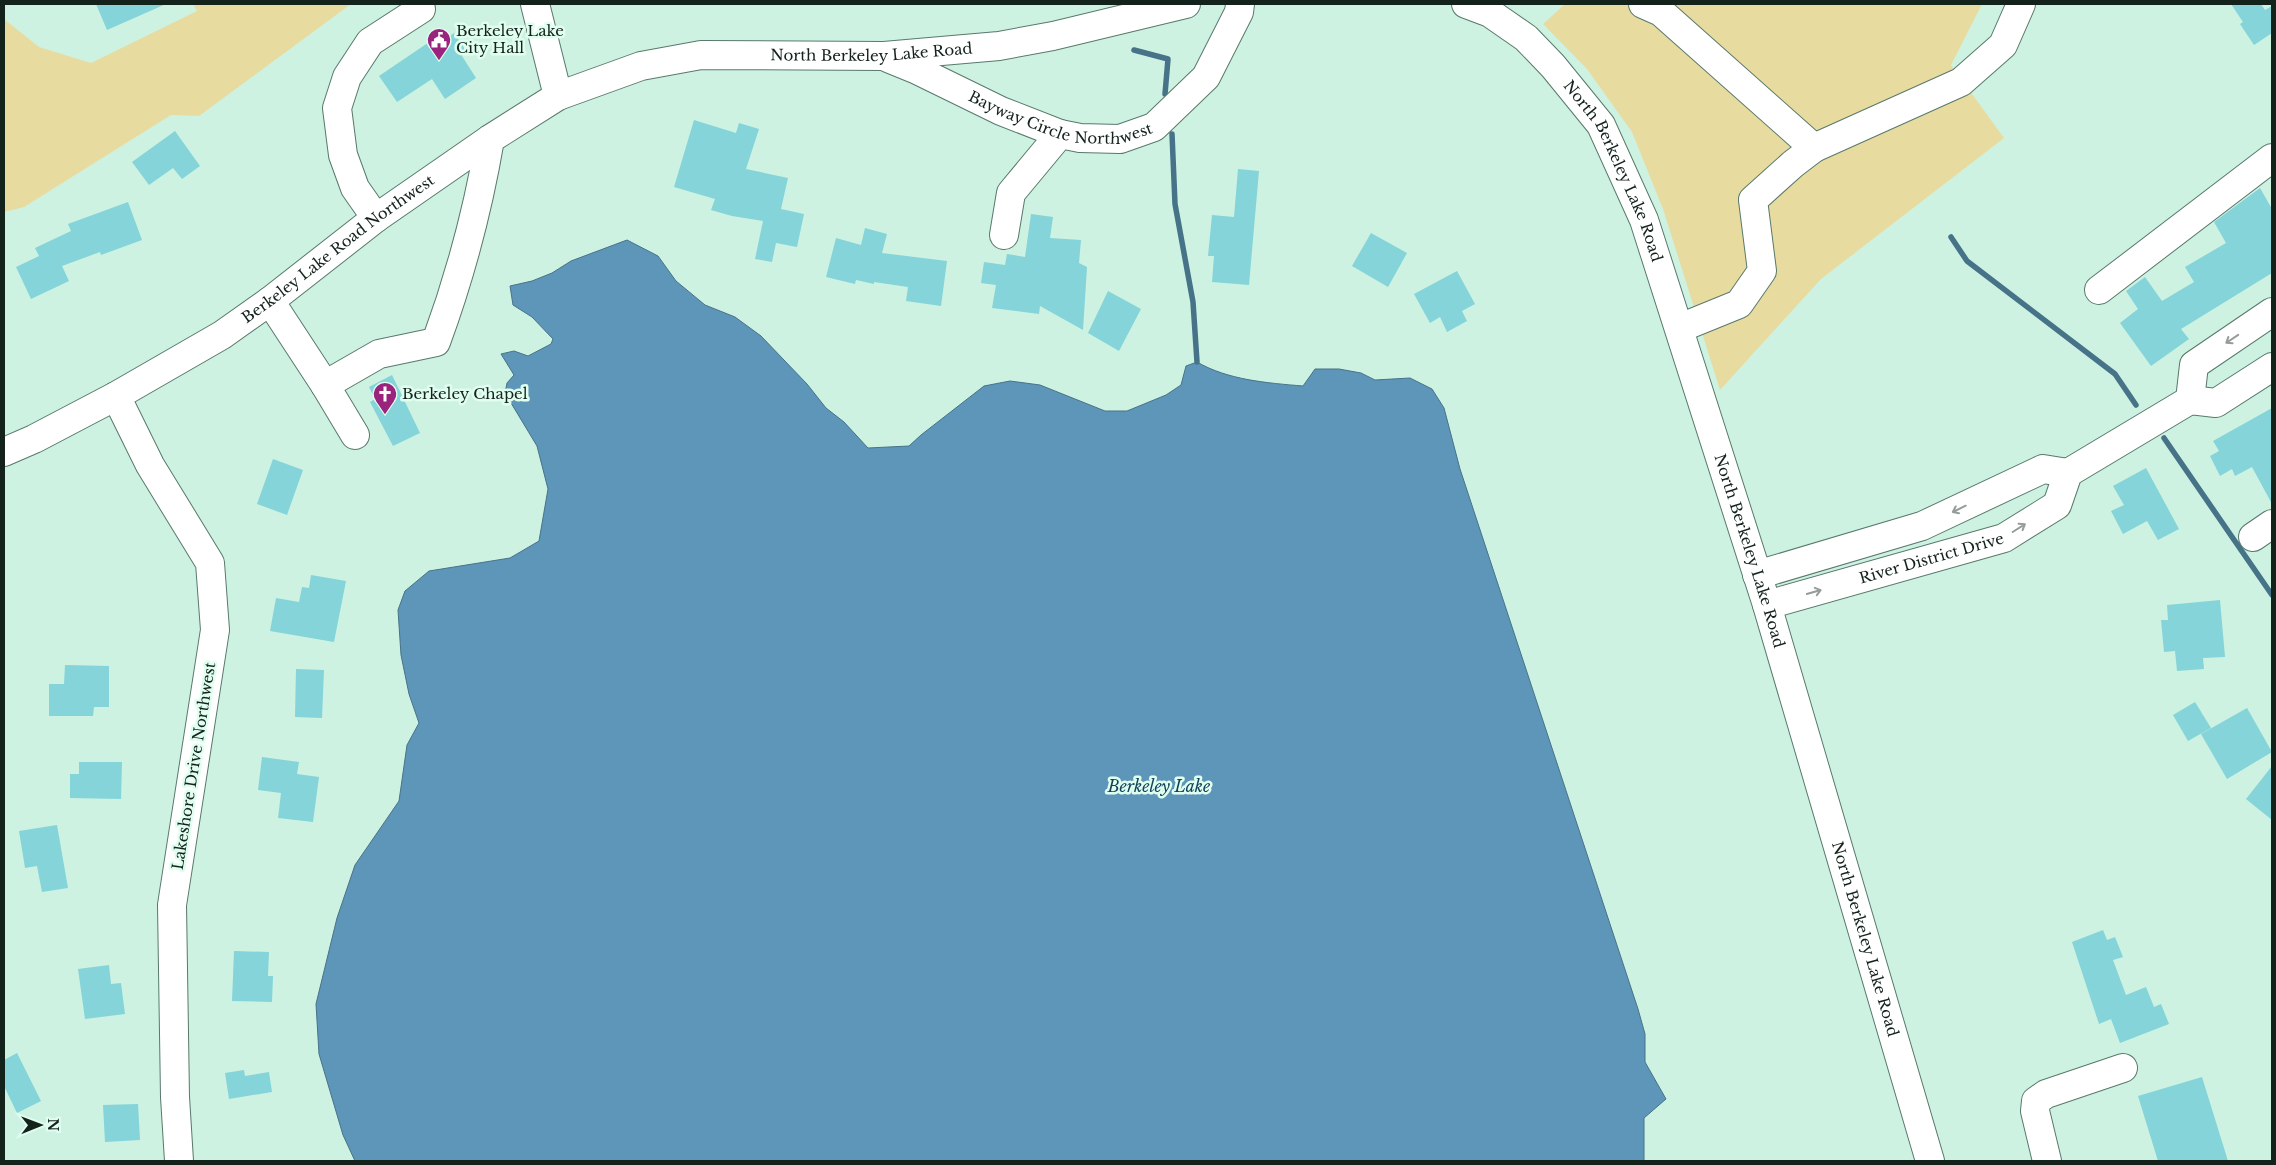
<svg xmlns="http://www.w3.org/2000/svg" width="2276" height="1165" viewBox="0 0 2276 1165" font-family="'Libre Baskerville',serif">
<rect width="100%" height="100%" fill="#cdf2e2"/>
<g fill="#e8db9f">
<polygon points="193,4 351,4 199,116 171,115 24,207 4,212 4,19 39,47 91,63 197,11"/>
<polygon points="1565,4 1982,4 1951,65 2004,138 1821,279 1720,390 1663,209 1632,132 1587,69 1543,24"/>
</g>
<path fill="#5d96b8" stroke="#477389" d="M627,240l31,16 18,25 29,24 30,12 26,19 46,48 19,24 18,14 24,26 41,-2 12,-11 63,-49 26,-5 30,4 65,26h22l39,-16 15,-10 5,-19 11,-4c31,18 70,21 106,24l12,-17h24l22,4 14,7 35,-2 22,11 12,19 16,61 178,540 7,25v28l21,37 -22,19v43h-1289l-12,-26 -24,-81 -3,-50 21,-86 18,-53 44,-64 8,-56 12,-22 -10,-29 -8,-39 -3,-45 7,-19 24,-20 81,-13 29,-17 9,-52 -11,-43 -32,-53 2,-10 7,-8 -13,-21 13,-3 14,5 23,-12 2,-5 -21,-22 -19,-12 -3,-19 22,-5 20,-8 19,-12z"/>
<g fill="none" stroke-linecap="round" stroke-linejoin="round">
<g stroke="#477389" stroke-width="5.5">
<polyline points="1134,50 1168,59 1165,94"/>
<polyline points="1172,134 1175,204 1193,302 1197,362"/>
<polyline points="1951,237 1967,261 2115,374 2136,405"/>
<polyline points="2164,438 2272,595"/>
</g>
</g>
<g fill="#84d4d9">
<polygon points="96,4 166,4 107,30"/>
<polygon points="2231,4 2261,4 2265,10 2272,6 2272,33 2254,45 2240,24 2243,22"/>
<polygon points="444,32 447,38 454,33 467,52 462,56 476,78 445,99 432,79 397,102 379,76"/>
<polygon points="694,120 736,133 739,123 759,129 746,169 788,178 781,209 804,214 797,247 776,243 772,262 755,259 763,221 732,216 711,210 715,199 674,187"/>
<polygon points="175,131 200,166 182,179 173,168 149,185 132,162"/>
<polygon points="1238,169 1259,171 1249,285 1212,282 1214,256 1208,256 1212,215 1234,217"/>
<polygon points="2260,188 2272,209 2272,273 2181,329 2189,339 2151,366 2120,323 2138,309 2126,291 2145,277 2162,301 2194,282 2185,267 2226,243 2214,222"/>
<polygon points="128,202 142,240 101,255 100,252 62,266 69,281 31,299 16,267 39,256 35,248 71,231 68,224"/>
<polygon points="1031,214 1053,217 1050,238 1081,240 1079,263 1087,267 1083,330 1040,306 1039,314 992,308 996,285 981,283 984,262 1005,265 1007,254 1025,257"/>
<polygon points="865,228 887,234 882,253 947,261 941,306 906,301 908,287 874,282 874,284 856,280 855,284 826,277 836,238 861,245"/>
<polygon points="1371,233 1407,253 1388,287 1352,266"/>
<polygon points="1457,271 1475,304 1462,311 1467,321 1447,332 1440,317 1430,323 1414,294"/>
<polygon points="1108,291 1141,309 1119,351 1088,333"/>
<polygon points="392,375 420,433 393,446 370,402 375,399 369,387"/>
<polygon points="2272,408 2272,504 2252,467 2235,476 2232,469 2220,476 2210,456 2219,451 2213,441"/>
<polygon points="273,459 303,470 287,515 257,504"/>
<polygon points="2146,468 2179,529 2158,540 2147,521 2123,534 2111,511 2124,505 2113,486"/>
<polygon points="311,575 346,581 334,642 270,631 276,598 299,602 302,587 309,588"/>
<polygon points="2220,600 2225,657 2203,658 2204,669 2177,671 2175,651 2164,652 2161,620 2168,620 2167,605"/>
<polygon points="65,665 109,666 109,707 94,707 93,716 49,716 49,684 64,684"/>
<polygon points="296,669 324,670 322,718 295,717"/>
<polygon points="2195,702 2211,728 2188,741 2173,715"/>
<polygon points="2247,708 2272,752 2227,779 2201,734"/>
<polygon points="262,757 299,762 297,774 319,777 313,822 278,818 281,793 258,790"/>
<polygon points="79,762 122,762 121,799 70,798 70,774 79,774"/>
<polygon points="2272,766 2272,820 2246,799"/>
<polygon points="57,825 68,888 42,892 37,866 25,868 19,831"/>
<polygon points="2103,930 2107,940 2115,937 2123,957 2113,960 2126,995 2146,987 2154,1007 2161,1004 2169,1024 2120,1043 2111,1019 2099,1024 2072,942"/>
<polygon points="234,951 269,952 268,976 273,976 272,1002 232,1001"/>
<polygon points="109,965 111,984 121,983 125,1014 85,1019 78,969"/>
<polygon points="17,1053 41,1101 17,1113 4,1086 4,1060"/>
<polygon points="244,1070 245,1076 269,1072 272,1092 229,1099 225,1073"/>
<polygon points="2202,1077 2228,1161 2158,1161 2138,1096"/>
<polygon points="138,1104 140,1140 105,1142 103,1105"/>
</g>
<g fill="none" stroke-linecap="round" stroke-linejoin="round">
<g stroke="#58796b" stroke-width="30">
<g id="minor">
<polyline points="535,4 558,96"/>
<path id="s1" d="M1466,4l24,9 36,25 27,28 48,59 43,95 123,385 163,556"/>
<polyline points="1643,4 1661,12 1814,148 1793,164 1753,200 1762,271 1739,304 1680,328"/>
<path id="s2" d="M888,58l27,11 86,42 59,23 20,4 40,1 34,-12 52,-50 33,-65 1,-8"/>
<polyline points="1814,148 1961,82 2003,45 2021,4"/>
<polyline points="376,218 355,188 343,155 337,108 347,77 370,42 421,9"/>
<polyline points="1004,235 1011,193 1060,134"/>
<polyline points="2099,290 2272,158"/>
<polyline points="270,301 325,385"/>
<polyline points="116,396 150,465 210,563 215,630 172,905 175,1097 179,1161"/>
<polyline points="2190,400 2194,365 2272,312"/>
<path d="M355,435l-30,-50 54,-31 57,-12c25,-68 42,-132 54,-203"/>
<path id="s3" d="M4,452l30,-13 82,-43 106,-61 48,-34 106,-83 114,-79 68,-43 83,-30 60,-11 183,1 115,-10 54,-10 133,-32"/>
<polyline points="2253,537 2272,524"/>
<polyline points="1757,575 1922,526 2043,469 2068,473"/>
<path id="s4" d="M1767,605l237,-67 53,-33 11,-32 122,-73 26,3 56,-36"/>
<polyline points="2047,1161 2035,1111 2036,1101 2046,1094 2123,1068"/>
</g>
</g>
<use href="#minor" stroke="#fff" stroke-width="28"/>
</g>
<defs><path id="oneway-shaft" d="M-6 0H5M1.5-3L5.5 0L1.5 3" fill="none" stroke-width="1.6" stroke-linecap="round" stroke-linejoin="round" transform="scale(1.25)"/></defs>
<g stroke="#959c99">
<use href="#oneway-shaft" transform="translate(2232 339) rotate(146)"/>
<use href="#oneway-shaft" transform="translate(1959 509) rotate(154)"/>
<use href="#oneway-shaft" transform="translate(2019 528) rotate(-32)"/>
<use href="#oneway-shaft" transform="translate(1814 592) rotate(-16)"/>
</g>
<defs>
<g id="civic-pin" transform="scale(1.25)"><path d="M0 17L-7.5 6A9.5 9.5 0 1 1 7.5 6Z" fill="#9a237d" stroke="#e0fef0"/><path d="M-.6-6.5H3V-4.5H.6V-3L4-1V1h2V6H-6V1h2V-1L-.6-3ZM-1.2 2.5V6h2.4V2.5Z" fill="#fff"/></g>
<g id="church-pin" transform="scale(1.25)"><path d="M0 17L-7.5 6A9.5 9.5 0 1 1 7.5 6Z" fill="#9a237d" stroke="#e0fef0"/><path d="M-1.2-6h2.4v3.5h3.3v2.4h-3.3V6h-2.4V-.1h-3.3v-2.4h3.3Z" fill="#fff"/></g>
</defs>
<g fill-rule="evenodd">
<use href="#civic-pin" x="439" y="40"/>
<use href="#church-pin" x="385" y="394"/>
</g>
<g text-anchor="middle" stroke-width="5" stroke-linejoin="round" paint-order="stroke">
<g font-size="15" fill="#14221c" stroke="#e0fef0" text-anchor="start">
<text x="456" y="36">Berkeley Lake<tspan x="456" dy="17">City Hall</tspan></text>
<text x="402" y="399">Berkeley Chapel</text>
</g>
<g font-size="15" fill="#14221c" stroke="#e0fef0">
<text dy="5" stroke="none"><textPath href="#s3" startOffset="980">North Berkeley Lake Road</textPath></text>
<text dy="5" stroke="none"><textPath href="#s2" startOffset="186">Bayway Circle Northwest</textPath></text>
<text dy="5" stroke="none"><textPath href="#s1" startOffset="231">North Berkeley Lake Road</textPath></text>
<text dy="5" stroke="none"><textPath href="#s3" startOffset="392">Berkeley Lake Road Northwest</textPath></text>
<text dy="5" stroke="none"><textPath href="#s1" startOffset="636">North Berkeley Lake Road</textPath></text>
<text dy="5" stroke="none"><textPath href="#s4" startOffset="171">River District Drive</textPath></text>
<text transform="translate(194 766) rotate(-81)" y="5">Lakeshore Drive Northwest</text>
<text dy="5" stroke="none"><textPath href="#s1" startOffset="1041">North Berkeley Lake Road</textPath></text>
</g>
<g font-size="16" font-style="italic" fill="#12415a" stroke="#e0fef0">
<text x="1159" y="792">Berkeley Lake</text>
</g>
</g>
<rect width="2276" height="1165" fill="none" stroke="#14221c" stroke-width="10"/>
<g transform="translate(40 1125) rotate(89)" stroke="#e0fef0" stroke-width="4" paint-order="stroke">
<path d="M0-4L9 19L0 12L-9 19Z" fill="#14221c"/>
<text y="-8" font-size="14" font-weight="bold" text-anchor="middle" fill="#14221c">N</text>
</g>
</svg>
